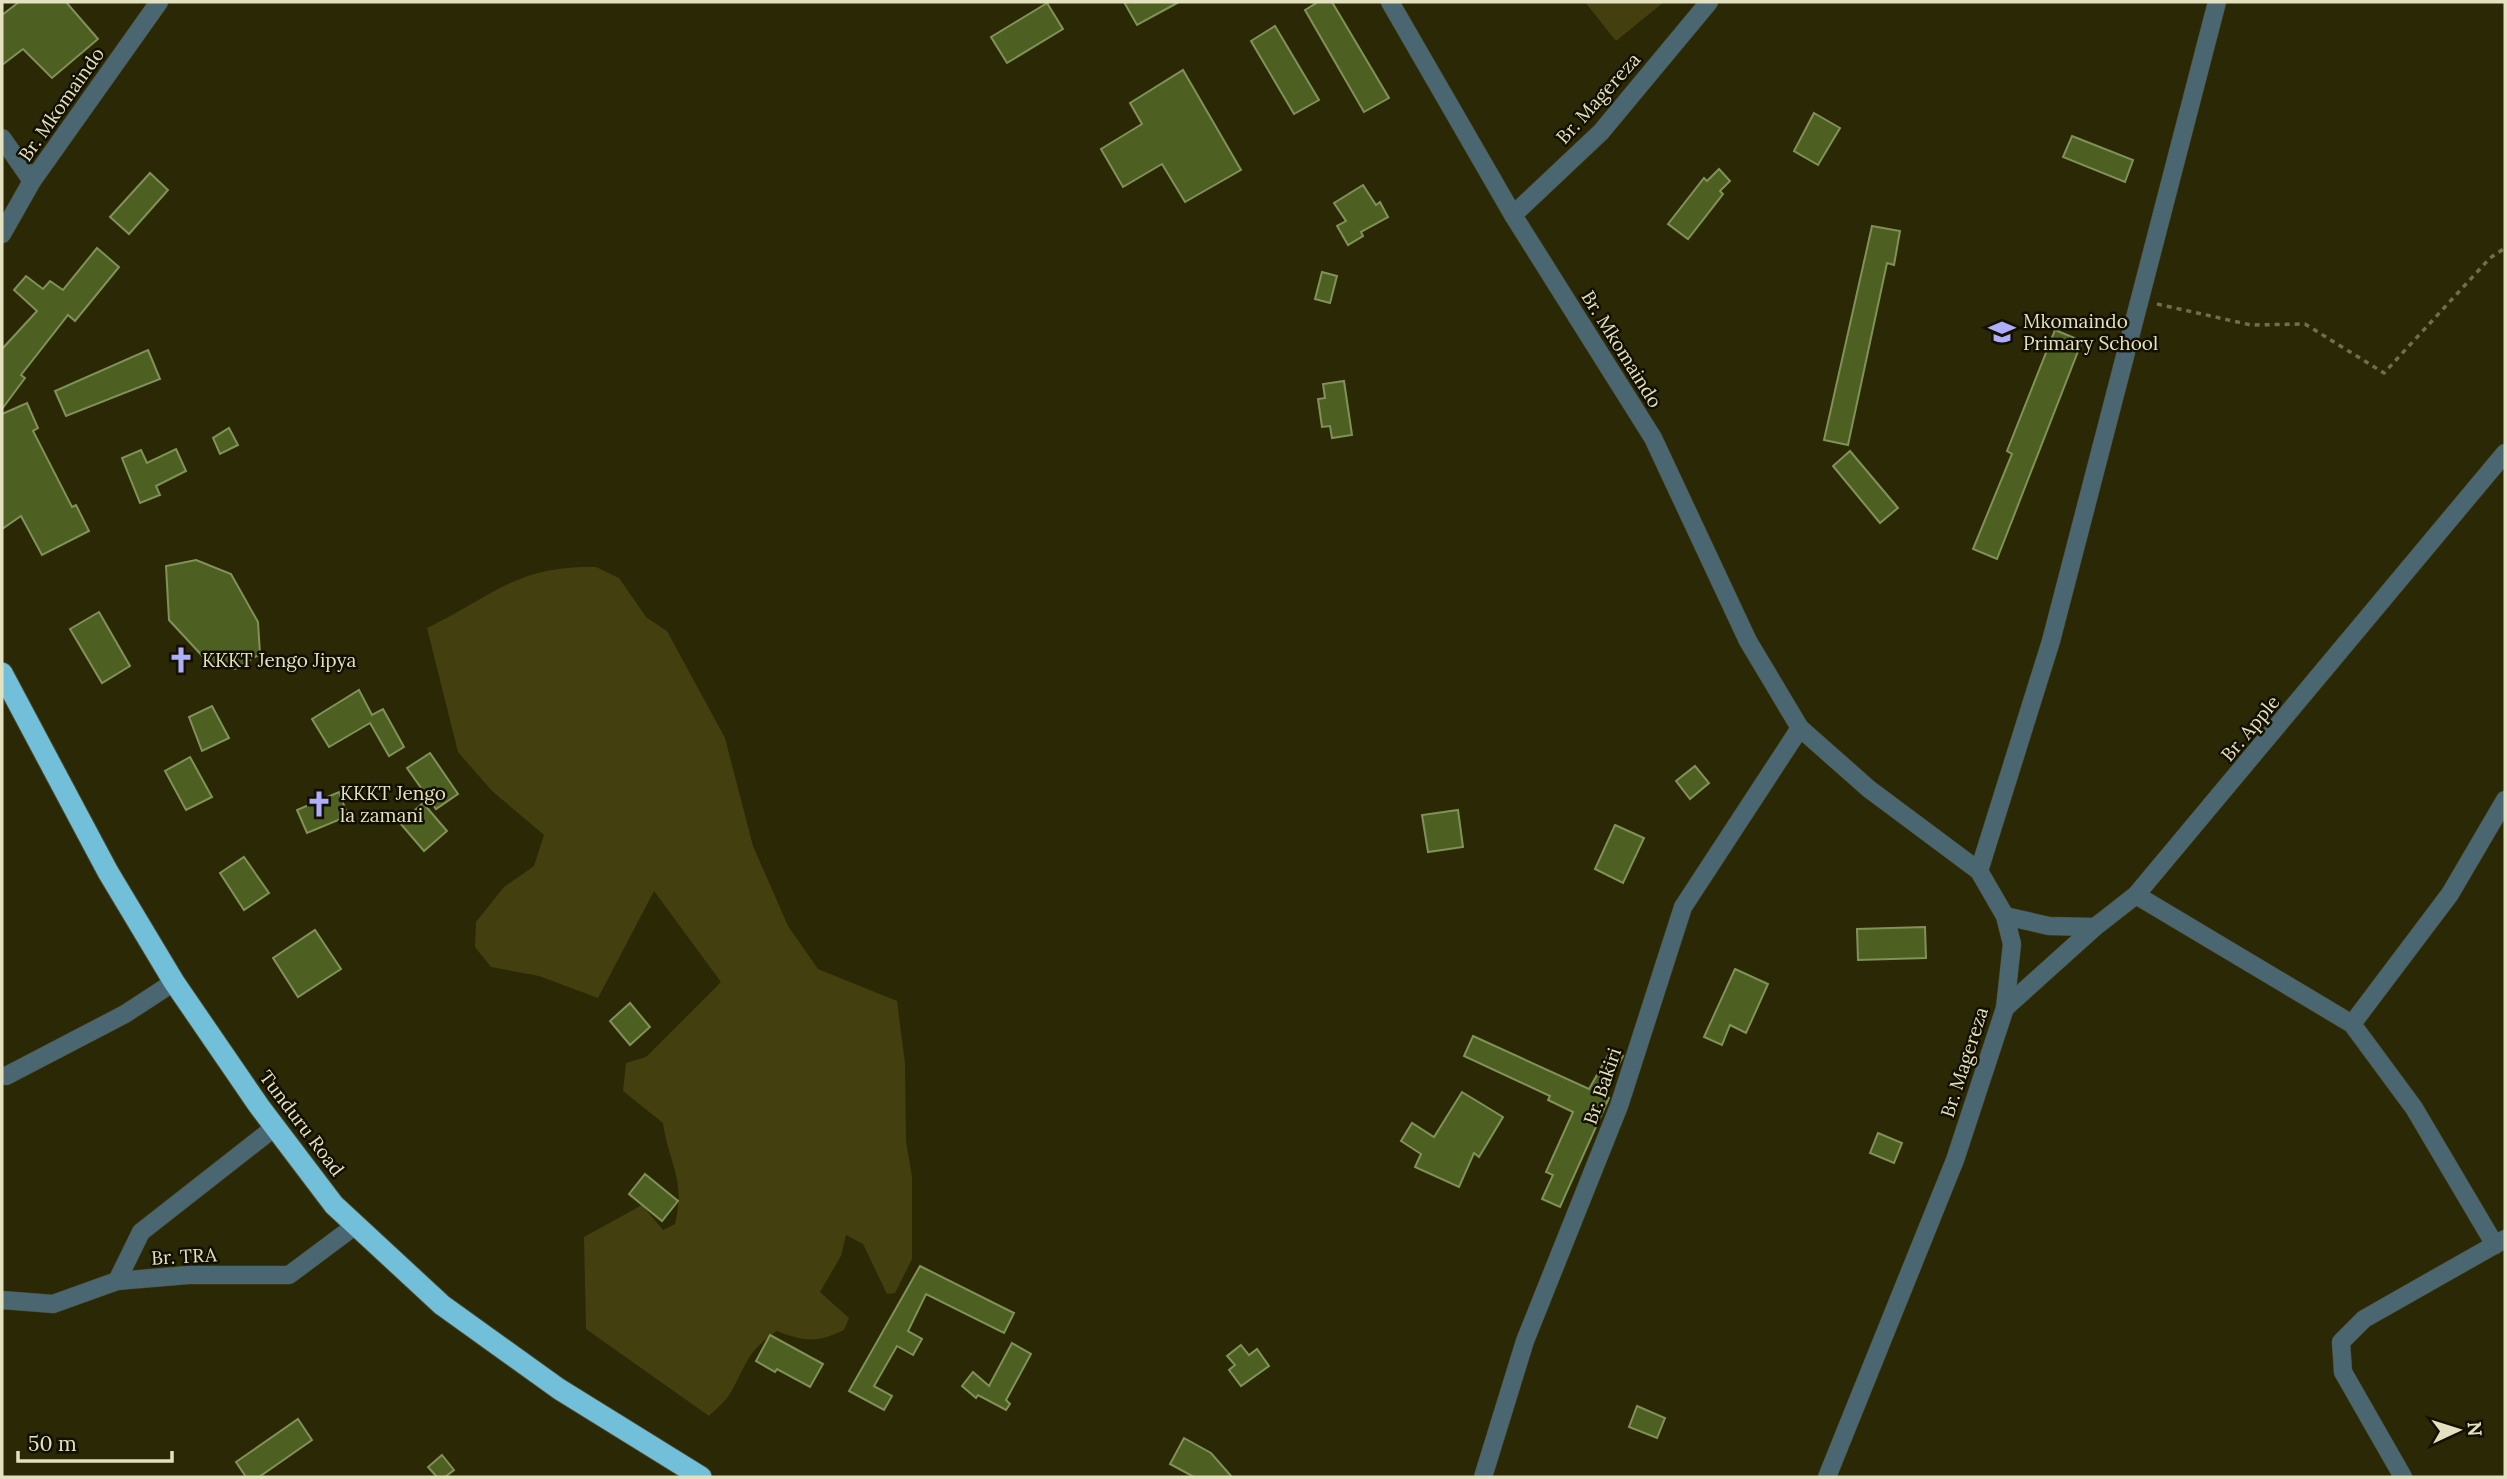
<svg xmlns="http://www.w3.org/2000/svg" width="2507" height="1479" viewBox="0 0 2507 1479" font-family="Lora,serif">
<rect width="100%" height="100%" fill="#2b2805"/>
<g fill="#443f0f">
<polygon points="1585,2 1664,2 1616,41"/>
<path d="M596,567l23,11 27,39 21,14 58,107 28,108 35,80 30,43 79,32 8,62 1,78 6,36v82l-17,34 -8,1 -24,-50 -17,-9 -5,21 -21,36 29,26 -5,12c-27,13 -39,12 -67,1 -29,19 -30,32 -46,61 -5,9 -15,17 -22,24l-123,-87 -2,-92 58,-32 21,25 12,-6c11,-46 -6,-59 -12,-101l-40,-32 3,-28 20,-6 75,-75 -67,-91 -56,107 -59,-22 -48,-9 -16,-20 1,-25 28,-35 30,-21 10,-31 -52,-44 -34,-39 -31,-124c66,-32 90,-63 169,-61z"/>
</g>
<g fill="#4e6021" stroke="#809257" stroke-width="2">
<polygon points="19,2 66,2 98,39 52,78 23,49 2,65 2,15"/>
<polygon points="1124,2 1179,2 1137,25"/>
<polygon points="1318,2 1332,2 1389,98 1364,112 1305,10"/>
<polygon points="1047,3 1063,29 1007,63 991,37"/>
<polygon points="1275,26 1319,100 1294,114 1251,41"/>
<polygon points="1183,70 1241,170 1185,202 1162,164 1123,187 1101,149 1142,124 1130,103"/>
<polygon points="1814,113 1840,128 1818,165 1794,151"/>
<polygon points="2072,136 2133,160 2125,182 2063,157"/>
<polygon points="1719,169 1730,181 1720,191 1723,194 1688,239 1668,224 1704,178 1707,181"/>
<polygon points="150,173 168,190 129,234 110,217"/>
<polygon points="1363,185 1376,205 1380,202 1388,217 1361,232 1363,236 1348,245 1337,226 1346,221 1334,203"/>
<polygon points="1872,226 1900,231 1894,265 1887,263 1848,445 1824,440"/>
<polygon points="97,248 119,267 75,321 68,315 21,375 25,378 2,409 2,349 37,311 14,290 26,276 43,289 50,281 63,290"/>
<polygon points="1322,272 1337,276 1330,303 1315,299"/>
<polygon points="2055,330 2082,341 1997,559 1973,549 2012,454 2007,451"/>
<polygon points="148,350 160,379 66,416 55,391"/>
<polygon points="1344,381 1352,435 1332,438 1330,426 1322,427 1318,399 1325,398 1323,384"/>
<polygon points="27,403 38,428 33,431 72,507 76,505 89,531 42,555 21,516 2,529 2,414"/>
<polygon points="229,428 238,445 220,454 213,438"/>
<polygon points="176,449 186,471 156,486 160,495 140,503 122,458 141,450 147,463"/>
<polygon points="1850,451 1898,508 1880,523 1833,466"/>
<polygon points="196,560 231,574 258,622 260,654 235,669 207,661 169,620 166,566"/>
<polygon points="99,612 130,666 102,683 70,629"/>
<polygon points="359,690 372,715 383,709 404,747 389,756 370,723 329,747 312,719"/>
<polygon points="212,706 229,738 202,751 189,717"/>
<polygon points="430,753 458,794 436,809 407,768"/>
<polygon points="190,757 212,797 186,810 165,771"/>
<polygon points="1695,766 1709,783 1690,799 1676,781"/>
<polygon points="339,792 348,816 307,833 297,810"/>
<polygon points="423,803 447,831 424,851 400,823"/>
<polygon points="1458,810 1463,847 1428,852 1422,815"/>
<polygon points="1615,825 1644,838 1623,883 1595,869"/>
<polygon points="244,857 269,893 244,910 220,873"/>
<polygon points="1925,927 1926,958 1858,960 1857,929"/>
<polygon points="315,930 341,969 298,997 273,958"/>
<polygon points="1735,969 1768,984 1746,1033 1730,1025 1722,1045 1704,1037"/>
<polygon points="630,1003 650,1027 630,1045 610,1021"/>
<polygon points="1473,1036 1589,1089 1611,1050 1623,1056 1603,1095 1609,1098 1560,1207 1542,1199 1553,1175 1546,1172 1573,1112 1548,1100 1550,1096 1464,1056"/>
<polygon points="1462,1092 1503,1117 1479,1157 1474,1153 1459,1187 1415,1167 1421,1154 1401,1141 1412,1123 1434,1137"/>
<polygon points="1878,1133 1902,1143 1894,1163 1870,1153"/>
<polygon points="645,1174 678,1201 662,1221 629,1194"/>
<polygon points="920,1266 1014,1313 1004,1333 926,1294 908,1331 922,1339 913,1355 897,1346 874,1386 892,1396 884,1410 849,1391"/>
<polygon points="770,1335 823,1364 810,1387 777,1369 775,1372 756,1361"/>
<polygon points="1012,1343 1031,1354 1006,1400 1010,1404 1006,1410 978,1395 976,1398 962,1386 973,1372 989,1386"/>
<polygon points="1241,1345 1249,1355 1257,1349 1269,1366 1241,1386 1229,1370 1235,1365 1227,1356"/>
<polygon points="1637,1406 1665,1418 1657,1438 1629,1427"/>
<polygon points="298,1419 312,1440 259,1477 246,1477 236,1462"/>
<polygon points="1184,1438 1211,1453 1232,1477 1194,1477 1170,1464"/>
<polygon points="442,1455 454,1470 445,1477 437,1477 428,1467"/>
</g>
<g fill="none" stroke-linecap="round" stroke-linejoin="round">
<g stroke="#494623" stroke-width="19">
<g id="street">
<polyline points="1390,2 1513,215 1653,438 1748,641 1800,728 1869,789 1979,871 2005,916 2012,944 2005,1008 1955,1160 1827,1477"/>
<polyline points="2,138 32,181"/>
<polyline points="1513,215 1601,132 1709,2"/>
<polyline points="2,234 32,181 159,2"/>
<polyline points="1979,871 2051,641 2217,2"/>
<polyline points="2136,895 2352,1024 2414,1108 2495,1245"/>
<polyline points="2005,916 2049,926 2095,927"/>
<polyline points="2005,1008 2095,927 2136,895 2505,453"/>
<polyline points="2352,1024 2450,894 2505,800"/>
<polyline points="6,1076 125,1014 174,982"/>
<polyline points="117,1281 141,1232 275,1127"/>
<polyline points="2,1300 53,1304 117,1281 188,1275 289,1275 356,1225"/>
<polyline points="1483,1477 1525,1341 1619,1106 1683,907 1800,728"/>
<polyline points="2403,1477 2343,1372 2341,1342 2364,1319 2505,1239"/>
</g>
</g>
<g stroke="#494623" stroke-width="23">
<polyline id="highway" points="2,673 108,872 174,982 259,1106 334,1205 442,1305 559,1389 701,1477"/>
</g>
<polyline stroke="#716e4c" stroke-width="3.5" stroke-dasharray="5 5" stroke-linecap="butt" points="2157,304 2251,325 2305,324 2384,373 2490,258 2505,248"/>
<use href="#street" stroke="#496671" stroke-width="18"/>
<use href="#highway" stroke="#72bfda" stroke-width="21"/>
</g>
<defs>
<g id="school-bare" transform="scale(2.1)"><path d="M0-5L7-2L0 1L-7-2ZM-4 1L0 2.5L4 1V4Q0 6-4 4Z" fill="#aeaefb" stroke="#131000" stroke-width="2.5" paint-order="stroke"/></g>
<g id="church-bare" transform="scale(2.1)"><path d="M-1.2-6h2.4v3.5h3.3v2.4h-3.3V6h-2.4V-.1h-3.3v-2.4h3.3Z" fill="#aeaefb" stroke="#131000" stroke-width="2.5" paint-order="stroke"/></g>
</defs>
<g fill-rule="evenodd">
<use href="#school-bare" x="2002" y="332"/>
<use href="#church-bare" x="181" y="660"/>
<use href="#church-bare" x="319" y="804"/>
</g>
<g text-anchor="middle" stroke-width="5" stroke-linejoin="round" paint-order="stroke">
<g font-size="19" fill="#e4e1c1" stroke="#131000">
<text transform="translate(1598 98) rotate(-48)" y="7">Br. Magereza</text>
<text transform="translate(61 104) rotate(-55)" y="7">Br. Mkomaindo</text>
<text transform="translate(1622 349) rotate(58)" y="7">Br. Mkomaindo</text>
<text transform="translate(2250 728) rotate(-50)" y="7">Br. Apple</text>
<text transform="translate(1964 1062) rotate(-72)" y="7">Br. Magereza</text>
<text transform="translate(1602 1086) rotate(-71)" y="7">Br. Bakiri</text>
<text transform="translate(302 1123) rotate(53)" y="7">Tunduru Road</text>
<text transform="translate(184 1256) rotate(-3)" y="7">Br. TRA</text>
</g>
<g font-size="19" fill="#e4e1c1" stroke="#131000" text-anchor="start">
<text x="2023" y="328">Mkomaindo<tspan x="2023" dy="22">Primary School</tspan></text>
<text x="202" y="667">KKKT Jengo Jipya</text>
<text x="340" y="800">KKKT Jengo<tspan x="340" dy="22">la zamani</tspan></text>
</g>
</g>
<rect width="2507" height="1479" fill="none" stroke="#e4e1c1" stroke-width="7"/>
<g transform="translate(2458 1430) rotate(86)" stroke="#131000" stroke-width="5" paint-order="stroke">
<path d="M0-5L12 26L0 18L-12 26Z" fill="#e4e1c1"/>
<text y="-10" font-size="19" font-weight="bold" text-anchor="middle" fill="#e4e1c1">N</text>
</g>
<path d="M18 1451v10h154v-10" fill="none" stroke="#e4e1c1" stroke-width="3.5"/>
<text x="28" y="1451" font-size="21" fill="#e4e1c1" stroke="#131000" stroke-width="5" paint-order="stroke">50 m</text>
</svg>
